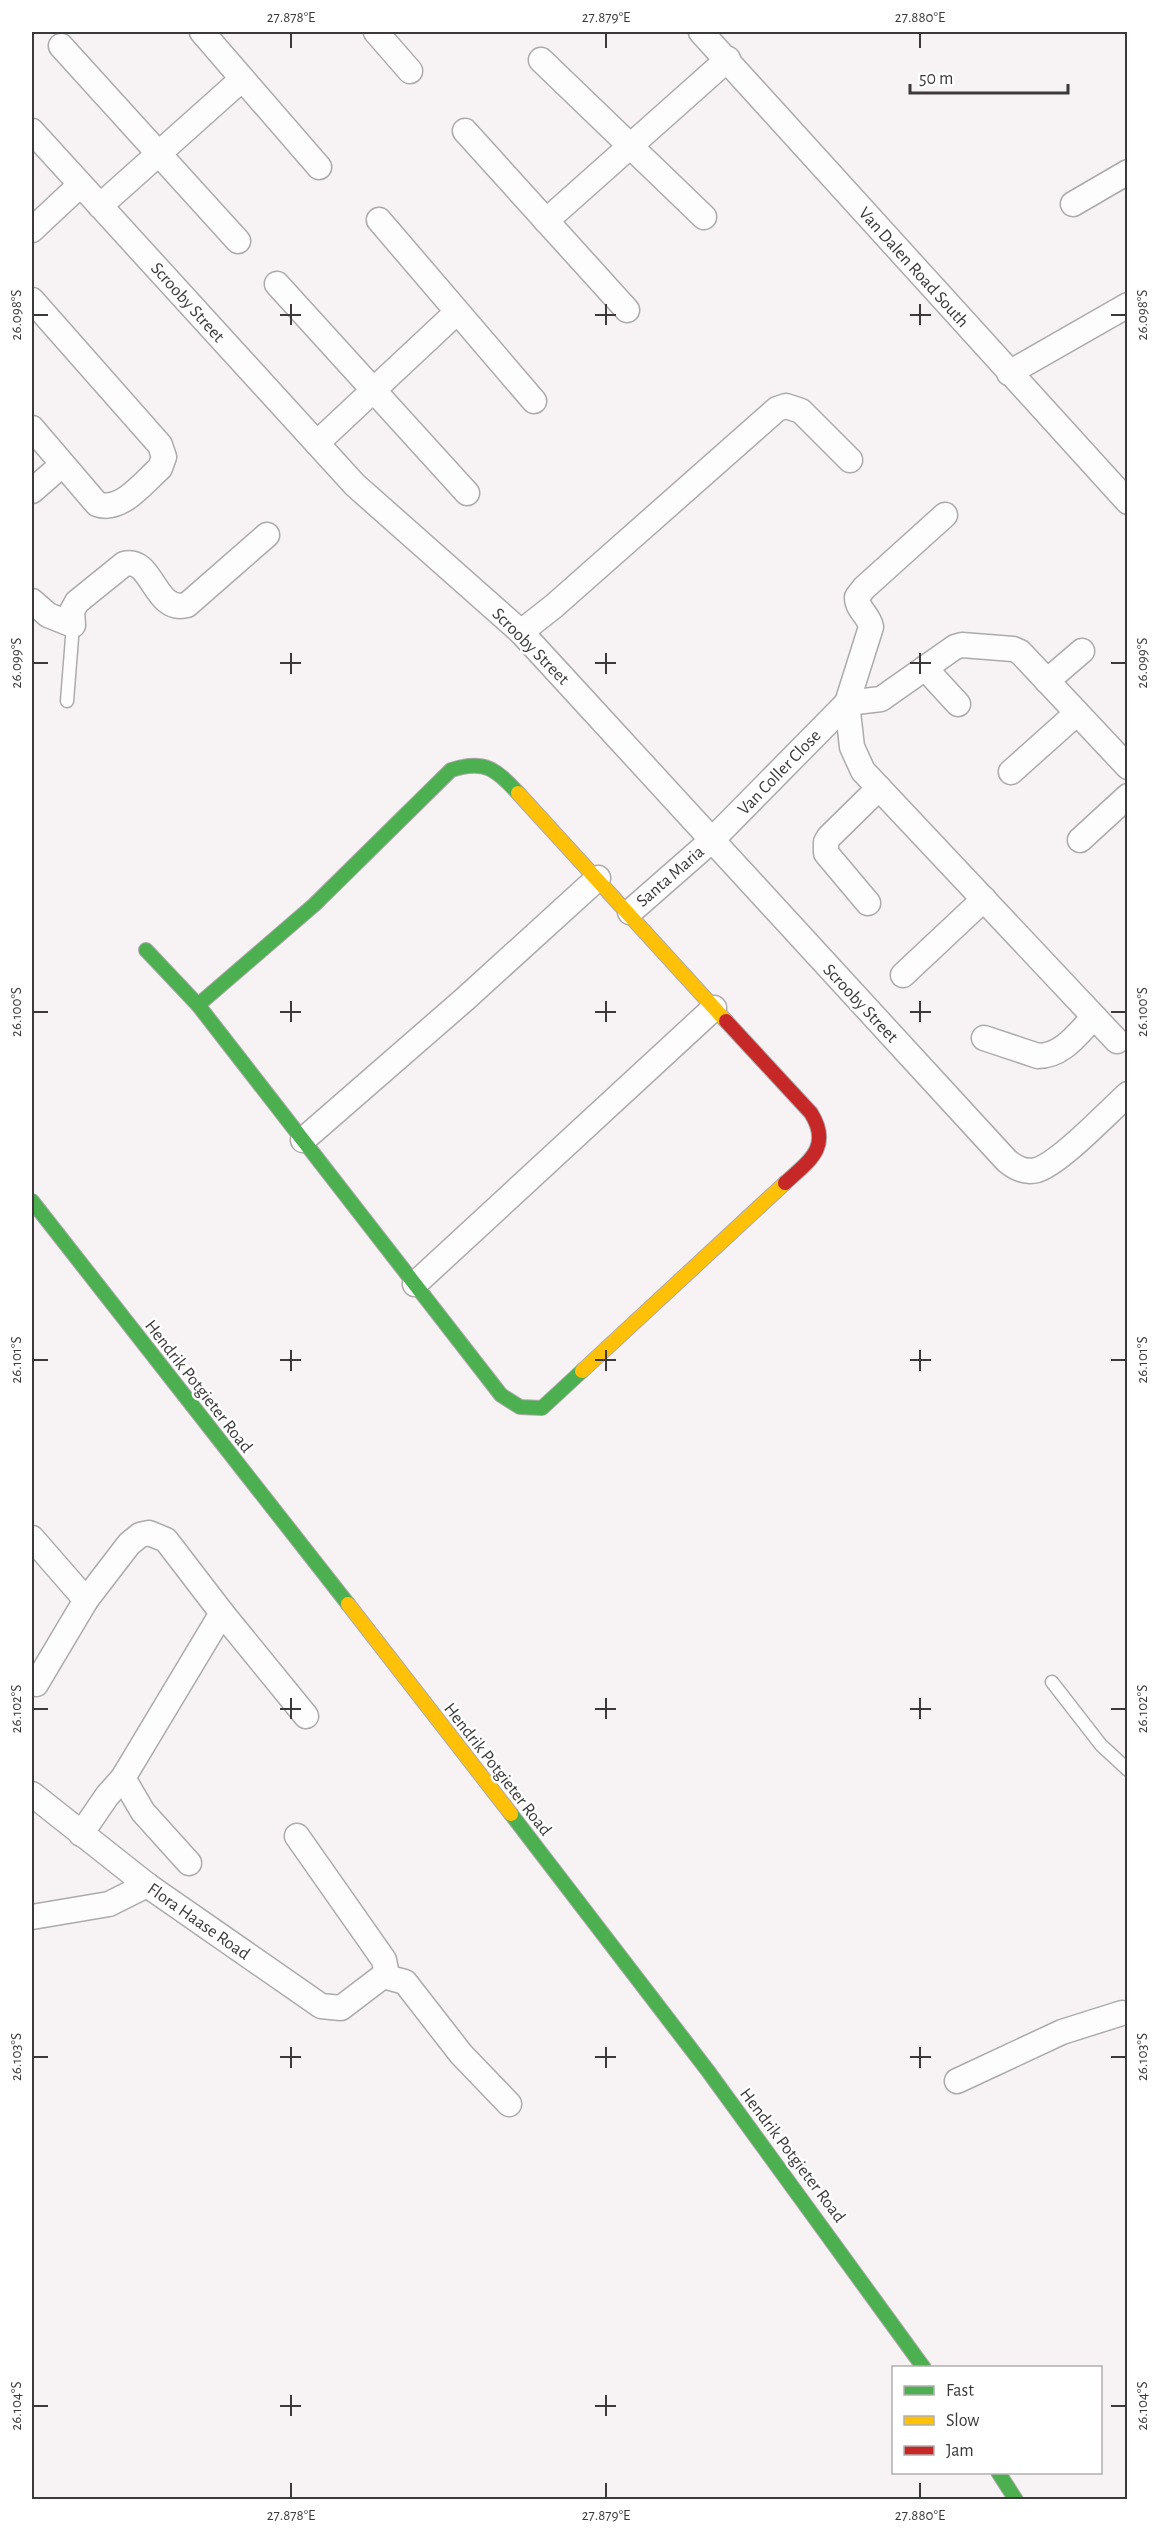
<svg xmlns="http://www.w3.org/2000/svg" width="1159" height="2531" viewBox="0 0 1159 2531" font-family="'Alegreya Sans',sans-serif">
<rect width="100%" height="100%" fill="#f7f3f5"/>
<g fill="none" stroke-linecap="round" stroke-linejoin="round">
<g stroke="#adaaab" stroke-width="15">
<g id="lane">
<polyline points="67,701 73,625"/>
<polyline points="1052,1682 1101,1745 1128,1770"/>
</g>
</g>
<g stroke="#adaaab" stroke-width="27">
<g id="street">
<polyline points="202,32 319,167"/>
<polyline points="376,32 410,71"/>
<polyline points="701,32 1128,502"/>
<polyline points="61,46 238,241"/>
<polyline points="541,60 704,217"/>
<path d="M32,131l323,354 166,147 486,529c9,7 18,12 30,9 23,-7 71,-58 91,-76"/>
<polyline points="465,131 627,310"/>
<polyline points="1073,204 1128,172"/>
<polyline points="100,206 241,80"/>
<polyline points="379,220 534,401"/>
<polyline points="546,221 728,59"/>
<polyline points="32,230 80,185"/>
<polyline points="277,284 467,493"/>
<path d="M32,300l128,145 4,12 -4,11c-16,14 -39,45 -63,36l-65,-76"/>
<polyline points="1009,373 1128,305"/>
<polyline points="317,443 457,312"/>
<polyline points="32,491 62,465"/>
<path d="M945,515l-81,73 -7,9c0,13 12,18 14,30l-24,76 5,44 11,24 254,270"/>
<path d="M32,601l16,14 25,10 -1,-14 5,-9 47,-38c29,-8 30,50 63,41l80,-70"/>
<polyline points="521,632 554,606 777,409 786,406 801,411 850,460"/>
<polyline points="925,668 958,704"/>
<polyline points="1047,681 1082,651"/>
<polyline points="847,703 881,699 955,647 962,645 1013,649 1020,652 1128,767"/>
<polyline points="1011,772 1077,713"/>
<polyline points="1080,840 1128,796"/>
<polyline points="868,903 826,853 826,842 829,837 879,788"/>
<polyline points="630,912 711,841 847,703"/>
<polyline points="903,975 984,899"/>
<path d="M984,1038l54,18c25,0 40,-23 56,-39"/>
<polyline points="303,1140 465,999 598,878"/>
<polyline points="415,1284 714,1008"/>
<polyline points="32,1538 86,1600"/>
<polyline points="222,1613 306,1716"/>
<polyline points="36,1684 86,1600 129,1544 140,1535 149,1533 166,1540 222,1613 123,1778 107,1796 81,1834"/>
<polyline points="123,1778 143,1812 189,1863"/>
<polyline points="32,1794 147,1885 321,2006 341,2008 383,1976 405,1982 461,2054 509,2104"/>
<polyline points="297,1836 384,1960 386,1970 383,1976"/>
<polyline points="32,1917 109,1904 147,1885"/>
<polyline points="957,2081 1062,2032 1122,2013"/>
</g>
</g>
<g stroke="#adaaab" stroke-width="16">
<g id="fast">
<polyline points="146,950 198,1005 501,1395 520,1407 542,1408 582,1371"/>
<path d="M198,1005l116,-100 137,-135c33,-11 45,-1 67,23"/>
<polyline points="32,1201 348,1604"/>
<polyline points="511,1814 708,2071 924,2368"/>
<polyline points="998,2472 1016,2500"/>
</g>
</g>
<g stroke="#adaaab" stroke-width="16">
<g id="slow">
<polyline points="518,793 726,1021"/>
<polyline points="582,1371 785,1183"/>
<polyline points="348,1604 511,1814"/>
</g>
</g>
<g stroke="#adaaab" stroke-width="16">
<path id="jam" d="M726,1021l85,92c21,34 -2,48 -26,70"/>
</g>
<use href="#lane" stroke="#fefdfe" stroke-width="12"/>
<use href="#street" stroke="#fefdfe" stroke-width="24"/>
<use href="#fast" stroke="#4caf50" stroke-width="14"/>
<use href="#slow" stroke="#ffc107" stroke-width="14"/>
<use href="#jam" stroke="#c62828" stroke-width="14"/>
</g>
<path fill="none" stroke="#3b393a" stroke-width="2" d="M291,33v15M606,33v15M920,33v15M291,304v21M606,304v21M920,304v21M33,315h15M280,315h21M595,315h21M910,315h21M1111,315h15M291,653v21M606,653v21M920,653v21M33,663h15M280,663h21M595,663h21M910,663h21M1111,663h15M291,1001v21M606,1001v21M920,1001v21M33,1012h15M280,1012h21M595,1012h21M910,1012h21M1111,1012h15M291,1350v21M606,1350v21M920,1350v21M33,1360h15M280,1360h21M595,1360h21M910,1360h21M1111,1360h15M291,1698v21M606,1698v21M920,1698v21M33,1709h15M280,1709h21M595,1709h21M910,1709h21M1111,1709h15M291,2047v21M606,2047v21M920,2047v21M33,2057h15M280,2057h21M595,2057h21M910,2057h21M1111,2057h15M291,2395v21M606,2395v21M33,2406h15M280,2406h21M595,2406h21M1111,2406h15M291,2483v15M606,2483v15M920,2483v15"/>
<g text-anchor="middle" stroke-width="5" stroke-linejoin="round" paint-order="stroke">
<g font-size="18" fill="#3b393a" stroke="#fff">
<text transform="translate(914 267) rotate(48)" y="6">Van Dalen Road South</text>
<text transform="translate(188 302) rotate(48)" y="6">Scrooby Street</text>
<text transform="translate(531 646) rotate(45)" y="6">Scrooby Street</text>
<text transform="translate(779 772) rotate(-46)" y="6">Van Coller Close</text>
<text transform="translate(670 876) rotate(-41)" y="6">Santa Maria</text>
<text transform="translate(861 1003) rotate(47)" y="6">Scrooby Street</text>
<text transform="translate(199 1386) rotate(52)" y="6">Hendrik Potgieter Road</text>
<text transform="translate(498 1769) rotate(52)" y="6">Hendrik Potgieter Road</text>
<text transform="translate(199 1921) rotate(35)" y="6">Flora Haase Road</text>
<text transform="translate(793 2155) rotate(53)" y="6">Hendrik Potgieter Road</text>
</g>
</g>
<rect width="1159" height="2531" fill="none" stroke="#ffffff" stroke-width="66"/>
<rect x="892" y="2366" width="210" height="108" fill="#ffffff" stroke="#b1b0b0" stroke-width="1.5"/>
<rect x="904" y="2386" width="30" height="9" fill="#4caf50" stroke="#b1b0b0" stroke-width="1.5"/>
<text x="946" y="2396" font-size="18" fill="#3b393a">Fast</text>
<rect x="904" y="2416" width="30" height="9" fill="#ffc107" stroke="#b1b0b0" stroke-width="1.5"/>
<text x="946" y="2426" font-size="18" fill="#3b393a">Slow</text>
<rect x="904" y="2446" width="30" height="9" fill="#c62828" stroke="#b1b0b0" stroke-width="1.5"/>
<text x="946" y="2456" font-size="18" fill="#3b393a">Jam</text>
<path d="M910 84v9h158v-9" fill="none" stroke="#3b393a" stroke-width="3"/>
<text x="919" y="84" font-size="18" fill="#3b393a" stroke="#ffffff" stroke-width="4.5" paint-order="stroke">50 m</text>
<rect x="33" y="33" width="1093" height="2465" fill="none" stroke="#3b393a" stroke-width="2"/>
<g font-size="15" text-anchor="middle" fill="#3b393a">
<text x="291" y="22">27.878°E</text>
<text x="606" y="22">27.879°E</text>
<text x="920" y="22">27.880°E</text>
<text transform="translate(16 315) rotate(-90)" y="5">26.098°S</text>
<text transform="translate(1142 315) rotate(-90)" y="5">26.098°S</text>
<text transform="translate(16 663) rotate(-90)" y="5">26.099°S</text>
<text transform="translate(1142 663) rotate(-90)" y="5">26.099°S</text>
<text transform="translate(16 1012) rotate(-90)" y="5">26.100°S</text>
<text transform="translate(1142 1012) rotate(-90)" y="5">26.100°S</text>
<text transform="translate(16 1360) rotate(-90)" y="5">26.101°S</text>
<text transform="translate(1142 1360) rotate(-90)" y="5">26.101°S</text>
<text transform="translate(16 1709) rotate(-90)" y="5">26.102°S</text>
<text transform="translate(1142 1709) rotate(-90)" y="5">26.102°S</text>
<text transform="translate(16 2057) rotate(-90)" y="5">26.103°S</text>
<text transform="translate(1142 2057) rotate(-90)" y="5">26.103°S</text>
<text transform="translate(16 2406) rotate(-90)" y="5">26.104°S</text>
<text transform="translate(1142 2406) rotate(-90)" y="5">26.104°S</text>
<text x="291" y="2520">27.878°E</text>
<text x="606" y="2520">27.879°E</text>
<text x="920" y="2520">27.880°E</text>
</g>
</svg>
